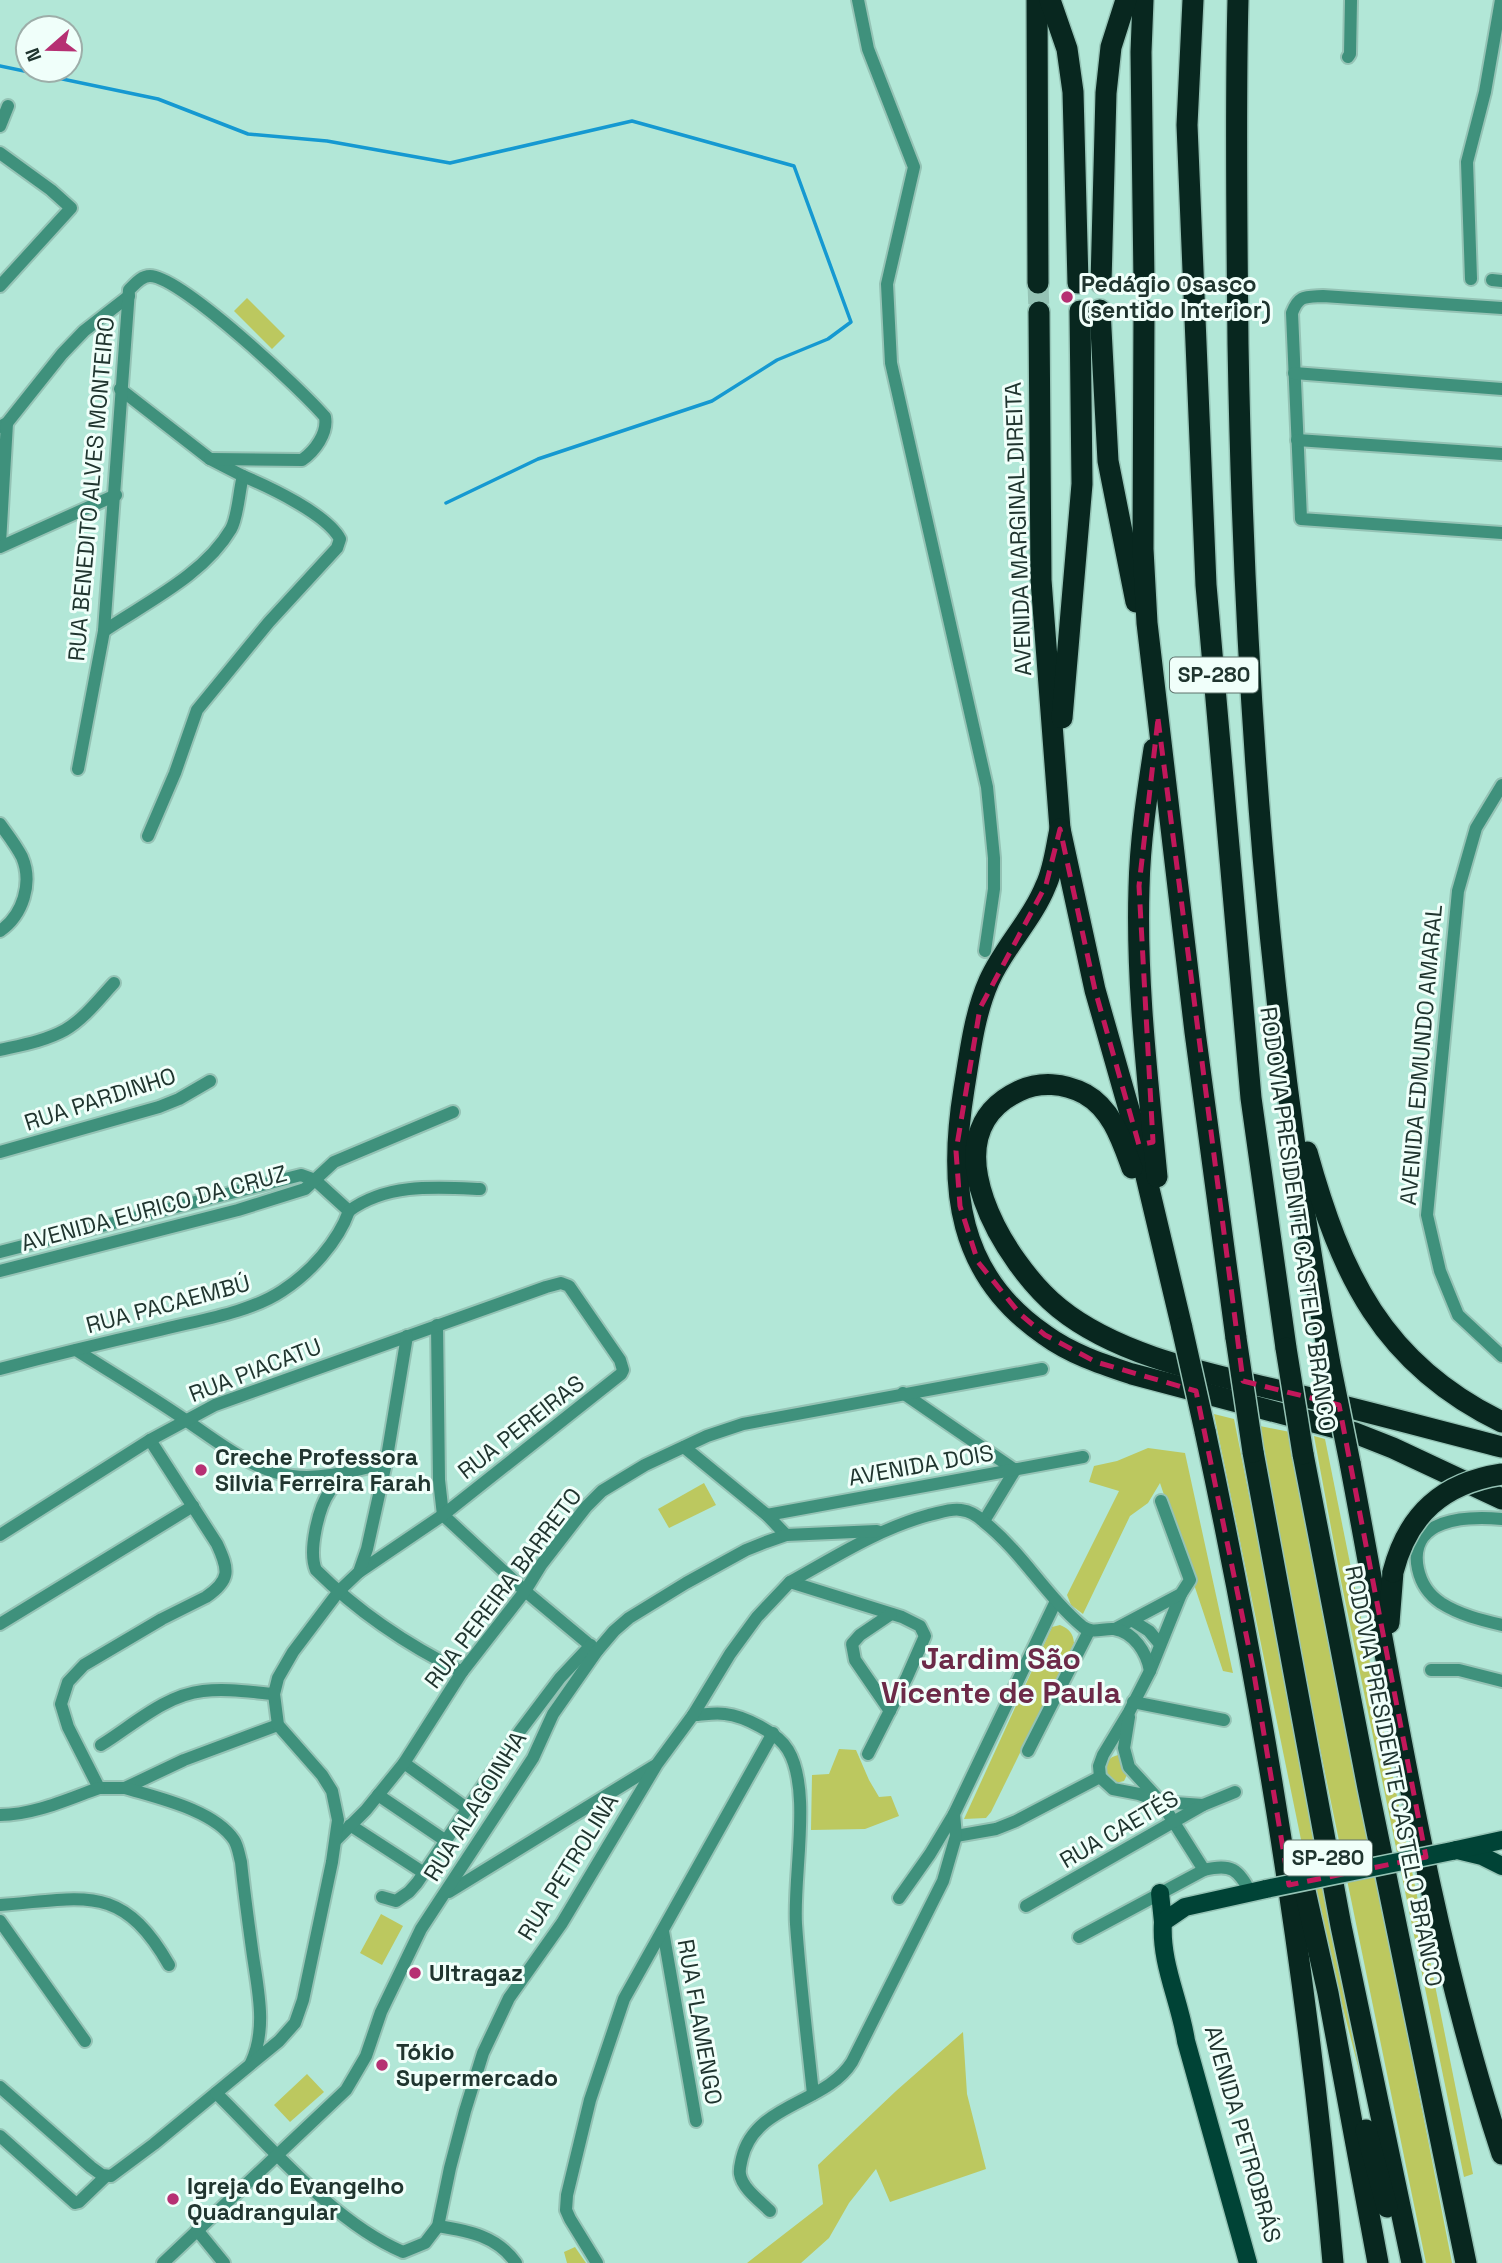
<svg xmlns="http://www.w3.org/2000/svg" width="1502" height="2263" viewBox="0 0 1502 2263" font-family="'Space Grotesk',sans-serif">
<rect width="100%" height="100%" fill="#b2e7d7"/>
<g fill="#bcc85f">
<polygon points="247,298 285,336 272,349 234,311"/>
<polygon points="1214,1414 1234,1419 1375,2132 1307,1869"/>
<polygon points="1260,1426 1290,1432 1452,2263 1426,2263 1311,1705"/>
<polygon points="1314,1436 1325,1439 1473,2174 1464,2177 1341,1581"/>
<polygon points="1148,1448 1185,1453 1233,1673 1223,1671 1160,1483 1148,1503 1130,1516 1083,1614 1071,1605 1067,1595 1119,1491 1089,1482 1094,1466 1117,1461"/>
<polygon points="704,1483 716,1505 669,1528 658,1509"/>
<path d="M1060,1625c9,4 13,8 14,18l-83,169 -5,6 -22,1 88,-192z"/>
<polygon points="839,1749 856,1750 869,1780 879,1797 891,1796 899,1816 865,1829 811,1830 812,1775 829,1774"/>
<path d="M1118,1755l9,20 -3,6 -8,2c-14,-8 -15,-24 2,-28z"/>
<polygon points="381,1914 403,1926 382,1965 360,1953"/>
<polygon points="963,2032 967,2094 986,2169 890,2202 876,2169 849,2203 829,2238 801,2263 747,2263 823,2204 818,2165 896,2091"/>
<polygon points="307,2074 324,2092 290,2122 274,2105"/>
<polygon points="575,2247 586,2263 567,2263 564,2252"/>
</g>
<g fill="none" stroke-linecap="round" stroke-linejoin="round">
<polyline stroke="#1599d1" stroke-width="3.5" points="0,66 158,99 248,134 327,141 450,163 632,121 794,166 851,322 828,339 777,360 712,401 538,459 446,503"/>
<polyline stroke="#95c3b5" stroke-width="21" stroke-dasharray="21 10" stroke-linecap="butt" points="1038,283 1039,312"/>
<g stroke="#95c3b5" stroke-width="16">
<g id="minor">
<polyline points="858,0 868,49 914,167 887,284 891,363 987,787 994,858 994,889 985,951"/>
<polyline points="1348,57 1350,54 1351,0"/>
<polyline points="0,126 8,106"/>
<polyline points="0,153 51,190 71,208 0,286"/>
<polyline points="1471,279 1467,162 1485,92 1501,0"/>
<polyline points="1492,280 1502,281"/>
<path d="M1502,308l-179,-12c-18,1 -24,-1 -31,17l9,206 201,14"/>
<polyline points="1294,373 1502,389"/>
<polyline points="0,427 7,423 62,354 84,331 129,296"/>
<polyline points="1297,440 1502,454"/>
<polyline points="0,543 7,423"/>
<polyline points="0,547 116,495"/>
<path d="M104,631c43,-29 100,-56 127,-102 7,-12 8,-39 12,-53l-33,-17 -90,-70"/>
<path d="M78,769l26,-138 25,-341c6,-6 12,-14 21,-14 31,0 153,115 175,141 3,16 -10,34 -23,43l-92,-1"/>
<polyline points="1502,785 1476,828 1458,891 1427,1215 1440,1271 1458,1315 1502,1356"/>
<path d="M0,824c8,11 16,21 22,33 11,26 1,58 -22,74"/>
<path d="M148,836l27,-63 22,-63 72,-88 68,-74 3,-9c-13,-25 -71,-52 -97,-63"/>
<path d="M0,1050c22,-5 45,-9 65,-20 19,-11 34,-31 49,-47"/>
<polyline points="0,1152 159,1107 179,1099 210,1081"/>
<path d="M349,1211c38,-28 87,-24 131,-22"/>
<polyline points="0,1252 301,1175 315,1180 349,1211"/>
<polyline points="0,1271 238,1210 305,1189 334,1162 453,1112"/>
<polyline points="437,1325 439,1480 443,1515 525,1591 597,1651"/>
<path d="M76,1350c36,23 73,45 108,69 33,22 67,51 108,57 31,4 64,-6 94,-13"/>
<path d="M0,1369c53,-14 107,-27 160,-39 39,-10 89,-17 122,-39 28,-18 56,-49 67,-80"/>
<polyline points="903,1393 1015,1470 984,1521"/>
<path d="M150,1440l67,104c12,26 14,36 -11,53l-44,22 -78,46 -16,17 -7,22 7,23 31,61h26l59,-28 94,-35"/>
<polyline points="684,1447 767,1515 786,1535"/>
<path d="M349,1472c-6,6 -14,12 -19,19 -12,17 -22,61 -14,79 43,43 91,75 146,102"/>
<polyline points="767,1515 1083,1457"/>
<path d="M1502,1519c-36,-3 -95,-1 -84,50 3,14 11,26 23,34 19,12 40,17 61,22"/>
<polyline points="0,1535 150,1440 215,1405 546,1287 561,1283 569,1286 620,1360 623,1370 621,1374 443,1515 359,1572"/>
<polyline points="790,1582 902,1617 920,1626 925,1636 907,1677 868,1754"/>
<polyline points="1181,1594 1150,1671 1129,1712 1103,1755 1099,1766 1100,1777 1113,1789 1139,1794 1161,1802 1203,1805"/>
<polyline points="1133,1621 1149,1631 1160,1644"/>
<polyline points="0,1624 193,1506"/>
<polyline points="1115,1629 1181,1594 1190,1580 1161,1501"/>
<polyline points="1431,1670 1459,1670 1502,1681"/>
<polyline points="1133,1702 1224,1720"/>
<polyline points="890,1711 855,1660 852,1644 860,1635 891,1614"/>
<path d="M693,1715c10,0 22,-3 32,-1 19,2 53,19 63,36 24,40 5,125 8,174 4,57 11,113 17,170"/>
<polyline points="1129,1717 1124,1748 1129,1767 1161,1802 1204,1870"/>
<path d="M101,1745c31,-19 64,-50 102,-54 24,-3 47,1 71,3"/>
<polyline points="1028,1751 1089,1631"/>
<polyline points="404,1763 468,1809"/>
<path d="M125,1788c33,10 89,22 109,52 4,6 5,15 7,22 3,29 7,58 11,87 5,38 16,78 -1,114"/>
<polyline points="378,1795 446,1841"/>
<path d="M0,1815c34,0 68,-16 99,-27"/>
<polyline points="350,1825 424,1873"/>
<polyline points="956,1836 996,1829 1016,1821 1100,1777"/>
<polyline points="336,1840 366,1810 404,1763 462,1672 525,1591 541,1565 586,1507 602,1491 645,1465 707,1436 743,1424 1042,1369"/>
<polyline points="449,1892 654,1766"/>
<polyline points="382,1897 396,1901 409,1892 417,1883 520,1731 560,1678 591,1645"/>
<polyline points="899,1898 930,1854 954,1814 1056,1601"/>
<path d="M0,1905c83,-6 121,-24 169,60"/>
<polyline points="1026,1906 1203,1805 1235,1792"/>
<polyline points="0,1921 85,2041"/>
<polyline points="663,1931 696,2121"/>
<path d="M1079,1937l125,-67c27,-7 34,-1 47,23"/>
<polyline points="0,2087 91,2167 102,2175 111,2176 154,2144 279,2041 295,2023 303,2000 332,1862 338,1820 332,1791 322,1775 278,1725 274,1694 278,1678 293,1652 339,1591 359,1572 367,1549 386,1463 407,1336"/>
<path d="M216,2093c53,52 118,130 187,159l22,-9 13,-17 12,-58 15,-57 18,-58 26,-55 53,-75 95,-159 36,-49 37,-61 27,-37 33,-35c45,-25 88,-53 139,-67 10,-2 22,-7 32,-5 8,1 17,6 23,12 38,30 62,74 99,105 10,7 20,1 31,2 20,3 33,24 36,42"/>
<polyline points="0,2136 75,2203 79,2202 106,2176"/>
<path d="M770,2211c-10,-10 -28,-23 -30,-37 -1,-5 1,-11 2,-16 13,-55 84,-54 110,-96l91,-181 13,-45 -2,-22"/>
<path d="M438,2226c31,5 59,10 78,37"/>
<polyline points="197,2230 224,2263"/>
<polyline points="163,2263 346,2090 366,2056 381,2012 421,1929 533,1758 553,1714 597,1651 614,1631 629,1618 686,1583 746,1550 766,1542 786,1535 877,1531"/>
<polyline points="597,2263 570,2219 566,2210 567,2195 590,2100 624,1999 773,1733"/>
</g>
</g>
<g stroke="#95c3b5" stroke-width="21">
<g id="primary">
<polyline points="1457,1850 1482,1856 1502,1866"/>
<polyline points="1452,1851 1502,1840"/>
<polyline points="1160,1893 1163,1922"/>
<path d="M1248,2263l-62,-222c-6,-40 -26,-78 -23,-119l22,-15 81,-18"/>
</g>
</g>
<g stroke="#95c3b5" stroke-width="24">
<g id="motorway">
<polyline points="1037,0 1038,283"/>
<polyline points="1050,0 1067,49 1073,92 1078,283"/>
<polyline points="1143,0 1141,52 1144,282"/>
<polyline points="1193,0 1187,125 1206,585 1251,1098 1286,1348"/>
<path d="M1238,0c-3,115 -1,229 0,344 6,342 30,684 92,1020"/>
<polyline points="1101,283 1106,93 1111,47 1126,0"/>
<polyline points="1100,310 1108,461 1136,602"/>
<polyline points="1144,310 1143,549 1147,623 1195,1032 1236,1338"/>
<polyline points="1039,312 1041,580 1060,829 1095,990 1136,1134 1182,1328"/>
<polyline points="1062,718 1082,484 1080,311"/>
<path d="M1154,749c-7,46 -14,92 -15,139 -3,96 9,193 18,289"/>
<path d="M1060,829c-4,18 -6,39 -14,56 -14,35 -42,62 -57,96 -15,34 -19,72 -25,108 -16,98 -7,186 81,246 26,19 57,29 87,39l223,59 38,15 109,51"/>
<path d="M1307,1152c34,122 75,212 195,270"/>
<path d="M1132,1168c-10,-27 -20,-59 -47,-74 -21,-11 -45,-13 -66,-3 -94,44 -13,174 40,217 64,52 164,68 243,88 67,16 133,34 200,51"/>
<path d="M1205,1431c59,275 104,552 128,832"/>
<polyline points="1253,1452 1341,1926 1412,2263"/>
<polyline points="1303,1454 1368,1788 1466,2263"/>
<path d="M1350,1463c44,231 78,467 152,691"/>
<polyline points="1389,1623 1393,1572"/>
<polyline points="1299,1864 1328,1993 1378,2263"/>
<polyline points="1366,2130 1387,2207"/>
</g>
</g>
<use href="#minor" stroke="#3f917c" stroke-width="12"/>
<use href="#primary" stroke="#004336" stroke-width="18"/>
<use href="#motorway" stroke="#08271f" stroke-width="21"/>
<g stroke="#95c3b5" stroke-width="21" stroke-linecap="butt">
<polyline id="primary-bridge" points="1266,1889 1452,1851"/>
</g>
<g stroke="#95c3b5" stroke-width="24" stroke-linecap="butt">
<g id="motorway-bridge">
<polyline points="1182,1328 1205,1431"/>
<polyline points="1236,1338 1253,1452"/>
<polyline points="1286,1348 1303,1454"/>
<polyline points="1330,1364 1350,1463"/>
<path d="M1393,1572c15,-58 50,-89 109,-98"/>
</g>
</g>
<use href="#primary-bridge" stroke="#004336" stroke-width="18"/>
<use href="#motorway-bridge" stroke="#08271f" stroke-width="21"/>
</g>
<path fill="none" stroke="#c2185b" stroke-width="5" stroke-dasharray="14 9" stroke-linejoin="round" d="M1158,719l85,662 96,24 87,452 -137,28 -36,-217 -57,-277 -100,-29 -51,-27 -25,-21 -42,-52 -18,-56 -4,-55 24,-143 66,-123 14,-56 35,161 44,155 14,-3 -14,-256z"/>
<g fill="#b63073" stroke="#f0fffa" stroke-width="2.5">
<circle cx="1067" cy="297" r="7"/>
<circle cx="201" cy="1470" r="7"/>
<circle cx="415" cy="1973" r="7"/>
<circle cx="382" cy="2065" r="7"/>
<circle cx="173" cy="2199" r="7"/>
</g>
<g text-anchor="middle" stroke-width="6" stroke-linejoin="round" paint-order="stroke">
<g fill="#f0fffa" stroke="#5e726c" stroke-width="2">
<rect x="1170" y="657.5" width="88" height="35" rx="5"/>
<rect x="1284" y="1840.5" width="88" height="35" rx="5"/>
</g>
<g font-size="21" font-weight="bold" fill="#20352f">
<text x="1214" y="682">SP-280</text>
<text x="1328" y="1865">SP-280</text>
</g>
<g font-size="23" font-weight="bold" fill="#20352f" stroke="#f0fffa" text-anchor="start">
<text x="1081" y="292">Pedágio Osasco<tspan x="1081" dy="26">(sentido Interior)</tspan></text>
<text x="215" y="1465">Creche Professora<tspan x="215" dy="26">Silvia Ferreira Farah</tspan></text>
<text x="429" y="1981">Ultragaz</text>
<text x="396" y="2060">Tókio<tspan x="396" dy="26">Supermercado</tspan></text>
<text x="187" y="2194">Igreja do Evangelho<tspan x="187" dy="26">Quadrangular</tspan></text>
</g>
<g font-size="23" fill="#20352f" stroke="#f0fffa">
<text transform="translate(91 489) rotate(-85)" y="8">RUA BENEDITO ALVES MONTEIRO</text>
<text transform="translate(1018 529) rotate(-92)" y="8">AVENIDA MARGINAL DIREITA</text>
<text transform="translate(1421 1055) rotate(-85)" y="8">AVENIDA EDMUNDO AMARAL</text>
<text transform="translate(100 1099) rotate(-18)" y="8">RUA PARDINHO</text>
<text transform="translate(154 1208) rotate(-15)" y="8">AVENIDA EURICO DA CRUZ</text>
<text transform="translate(1298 1219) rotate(82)" y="8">RODOVIA PRESIDENTE CASTELO BRANCO</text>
<text transform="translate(168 1304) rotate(-15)" y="8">RUA PACAEMBÚ</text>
<text transform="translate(255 1370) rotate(-21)" y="8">RUA PIACATU</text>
<text transform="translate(521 1427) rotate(-38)" y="8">RUA PEREIRAS</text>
<text transform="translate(921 1465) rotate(-10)" y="8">AVENIDA DOIS</text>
<text transform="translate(503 1588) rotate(-53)" y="8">RUA PEREIRA BARRETO</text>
<text transform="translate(1394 1776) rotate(79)" y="8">RODOVIA PRESIDENTE CASTELO BRANCO</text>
<text transform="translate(475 1806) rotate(-58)" y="8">RUA ALAGOINHA</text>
<text transform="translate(1119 1829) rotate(-30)" y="8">RUA CAETÉS</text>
<text transform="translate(568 1867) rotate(-58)" y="8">RUA PETROLINA</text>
<text transform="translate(700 2022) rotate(80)" y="8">RUA FLAMENGO</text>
<text transform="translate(1243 2134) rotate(74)" y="8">AVENIDA PETROBRÁS</text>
</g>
<g font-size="30" font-weight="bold" fill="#6c2a48" stroke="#f0fffa">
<text x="1001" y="1669">Jardim São<tspan x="1001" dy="34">Vicente de Paula</tspan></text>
</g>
</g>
<g transform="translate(49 49) rotate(250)"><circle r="33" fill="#f0fffa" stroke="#9daea9" stroke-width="2"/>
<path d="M0-5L12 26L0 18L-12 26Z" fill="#b63073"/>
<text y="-10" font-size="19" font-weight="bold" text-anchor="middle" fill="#20352f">N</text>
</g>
</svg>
